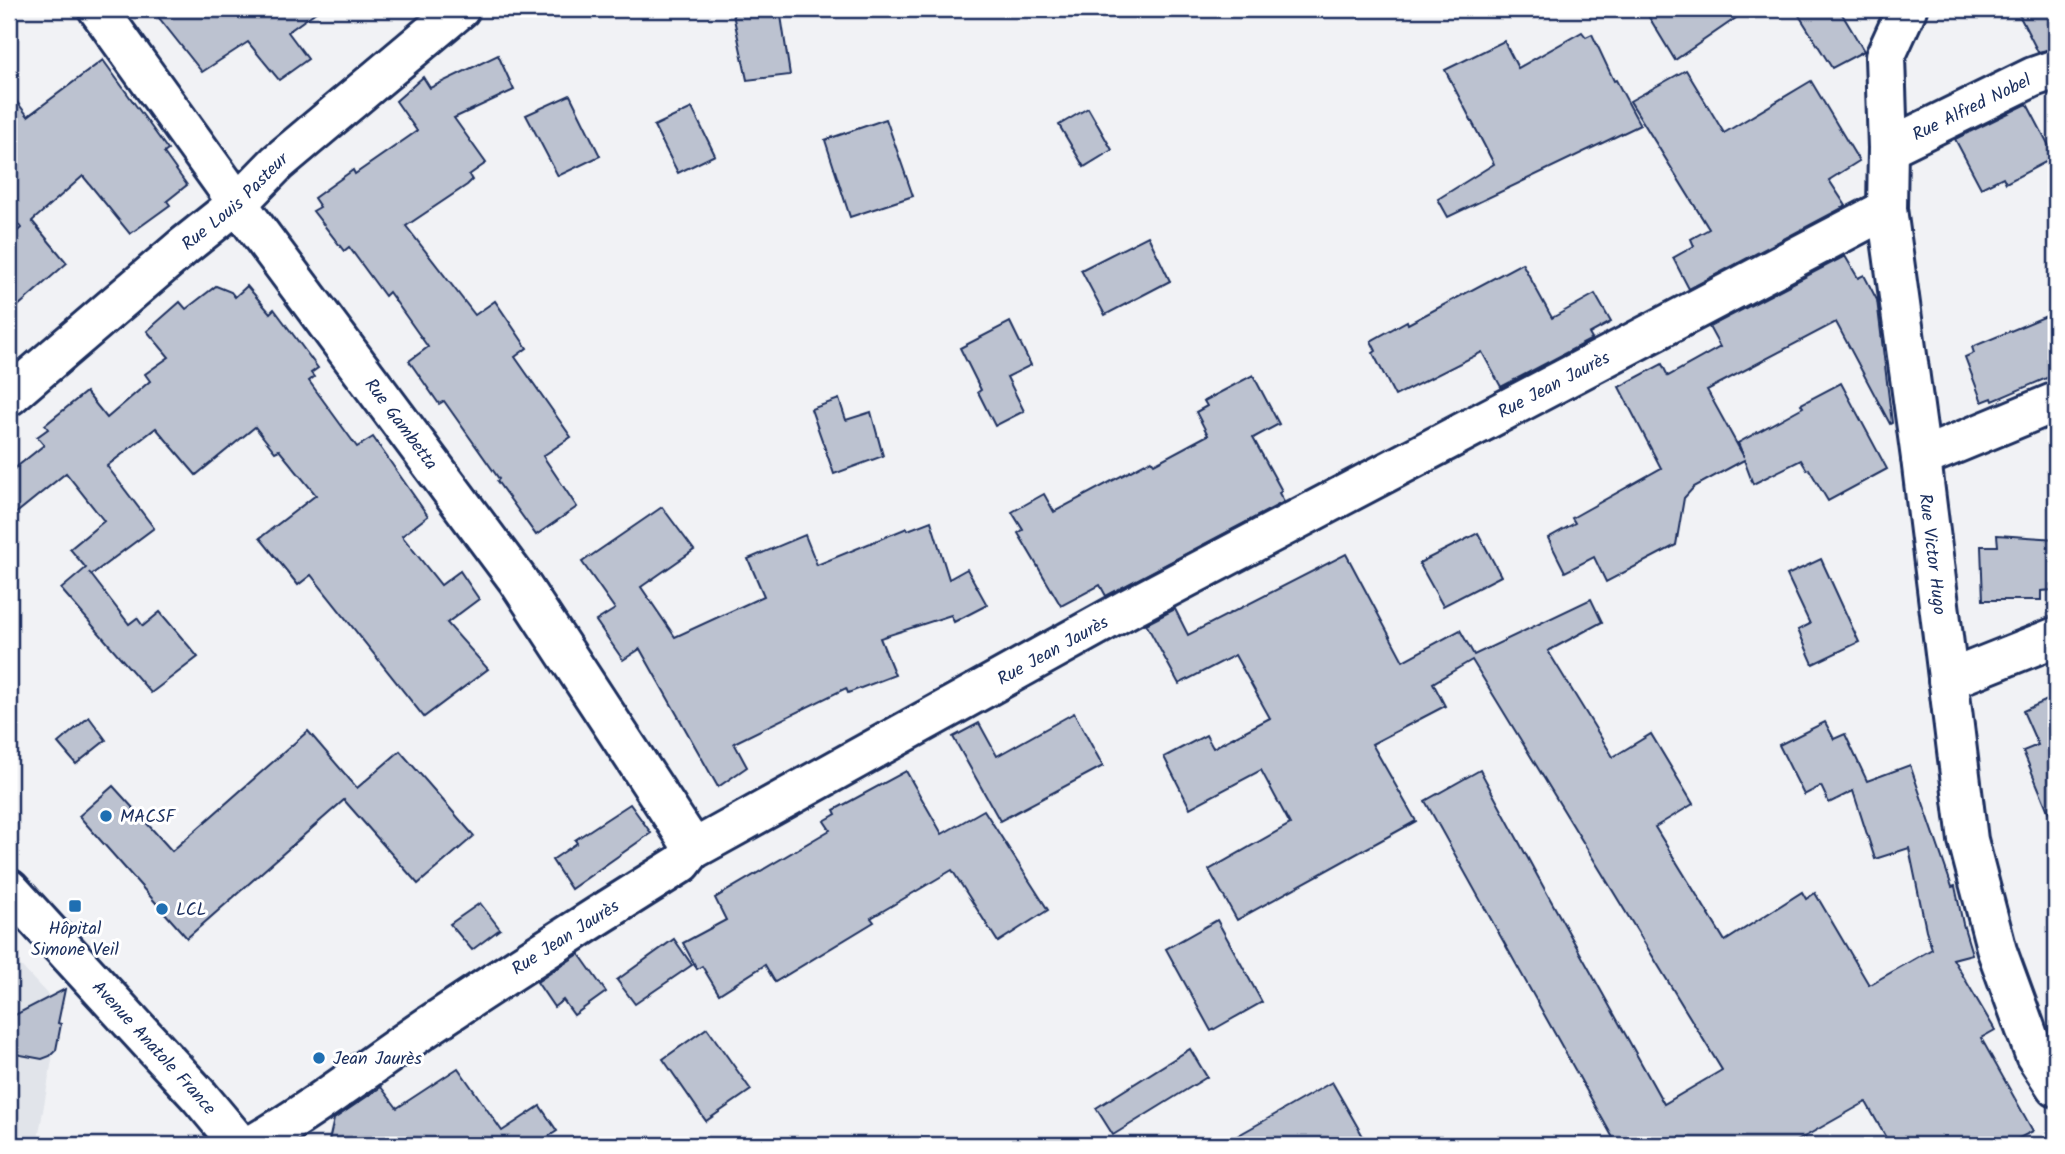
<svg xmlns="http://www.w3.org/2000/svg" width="2065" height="1154" viewBox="0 0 2065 1154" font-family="Kalam,sans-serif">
<rect width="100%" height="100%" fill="#f1f2f5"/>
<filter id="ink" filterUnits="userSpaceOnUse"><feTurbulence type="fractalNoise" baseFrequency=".0143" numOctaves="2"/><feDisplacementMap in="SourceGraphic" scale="14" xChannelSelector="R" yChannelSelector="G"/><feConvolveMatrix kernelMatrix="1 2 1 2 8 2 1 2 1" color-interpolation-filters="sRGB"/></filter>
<g filter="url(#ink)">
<polygon fill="#e1e4ea" points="9,953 61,1009 37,1145 9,1145"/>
<g fill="#bcc2d0" stroke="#1b2f5e" stroke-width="2">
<polygon points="152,9 320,9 288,32 308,59 279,80 248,42 202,72"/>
<polygon points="763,9 780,9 790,75 747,80 733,14"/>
<polygon points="1644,9 1749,9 1675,60"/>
<polygon points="1795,9 1839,9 1864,51 1832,68"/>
<polygon points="2016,9 2056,9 2056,48 2038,52"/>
<polygon points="1582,32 1586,37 1592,34 1614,81 1616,80 1640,125 1448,217 1438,199 1494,164 1445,70 1504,41 1518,68"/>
<polygon points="498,55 514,90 454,118 486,163 469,175 472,180 467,185 406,226 475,315 495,301 527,348 515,357 571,437 543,456 577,507 536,535 497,481 499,479 444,401 439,404 409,361 428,347 389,292 385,296 349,247 344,251 313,211 320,207 314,198 353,170 355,174 417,131 396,101 423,77 430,88"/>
<polygon points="103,60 168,150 164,153 187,185 167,201 170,205 130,234 83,176 32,221 67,263 9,314 9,238 21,228 9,212 9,92 28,116"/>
<polygon points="1686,70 1724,133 1811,81 1859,161 1829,180 1846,206 1689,289 1673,258 1694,246 1691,239 1709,229 1630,101"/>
<polygon points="570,95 600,156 558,176 526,115"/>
<polygon points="2027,104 2055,157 2006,183 2003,177 1981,188 1955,139"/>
<polygon points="692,108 715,155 678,173 654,126"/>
<polygon points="1088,108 1112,150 1084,167 1059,125"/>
<polygon points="886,119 913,196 850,217 825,140"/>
<polygon points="1148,236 1170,281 1105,315 1081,270"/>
<polygon points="1845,256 1858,278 1864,275 1877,300 1892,423 1890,424 1836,322 1707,390 1744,457 1738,443 1803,407 1801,404 1841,383 1887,469 1828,501 1809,469 1807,470 1801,460 1753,484 1744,460 1694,487 1684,498 1676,545 1606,582 1594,557 1565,572 1548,538 1575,523 1572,518 1661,468 1619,387 1662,364 1668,376 1720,347 1709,327"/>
<polygon points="1522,263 1552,318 1595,294 1611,322 1589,334 1592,339 1501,387 1482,352 1395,396 1373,353 1376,351 1371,341 1407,321 1408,324"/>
<polygon points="216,286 231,292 235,297 247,286 270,313 274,309 318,368 311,373 314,377 309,381 357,447 373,437 428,516 402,536 441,585 460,571 479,599 447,623 488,669 424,717 311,575 298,585 260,538 316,495 279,450 275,452 255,427 196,475 156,428 107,466 154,528 91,575 89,572 129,624 137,618 143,626 160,612 198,657 151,693 61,589 86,568 70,549 104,521 66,473 9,519 9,473 44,445 37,437 48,429 45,425 86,392 107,418 150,381 145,374 169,357 147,331 180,302 186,309"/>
<polygon points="2056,312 2056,374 1993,401 1992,398 1982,402 1965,357 1974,353 1972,347"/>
<polygon points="1010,322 1031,365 1007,377 1024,411 995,426 978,392 981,390 960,348"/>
<polygon points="1253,375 1279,424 1253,438 1282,491 1279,493 1284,502 1106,596 1100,585 1061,606 1018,533 1023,530 1012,512 1044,494 1054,512 1151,460 1154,464 1208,435 1196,412 1207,406 1204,401"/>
<polygon points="839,399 846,420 871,412 883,456 834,474 811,409"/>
<polygon points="662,507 694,550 641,587 675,637 764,596 748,559 805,535 817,565 907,528 908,530 931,521 949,579 967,569 987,605 954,622 951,615 880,638 895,675 848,693 846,688 734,743 747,767 718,787 640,649 623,660 596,621 615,609 582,562"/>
<polygon points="1478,533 1501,576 1443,606 1419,563"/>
<polygon points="1997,535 2056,539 2056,584 2052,585 2053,590 2041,591 2041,600 1983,600 1981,546 1998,546"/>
<polygon points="1346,554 1403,661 1460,630 1474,655 1591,599 1602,622 1548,651 1613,757 1651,734 1693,804 1655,827 1725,941 1802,892 1806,899 1815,893 1869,985 1932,949 1926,930 1909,848 1875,859 1853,791 1829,803 1821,786 1804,795 1779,745 1825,722 1834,739 1845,734 1867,781 1910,765 1952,887 1955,886 1963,924 1972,954 1953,959 1995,1030 1981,1038 2033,1131 2006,1145 1890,1145 1866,1102 1790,1145 1617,1145 1425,801 1480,770 1544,888 1664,1104 1722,1070 1472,660 1433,683 1445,706 1372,744 1416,821 1237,920 1209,870 1290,824 1261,770 1190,808 1164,757 1206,735 1213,748 1270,718 1235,655 1179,684 1146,624 1175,609 1188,635"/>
<polygon points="1821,559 1859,642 1813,664 1798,630 1810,624 1787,575"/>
<polygon points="2056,696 2056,830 2023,751 2038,745 2023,711"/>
<polygon points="1074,713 1103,766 1000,821 953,737 979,723 997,756"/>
<polygon points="89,717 106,740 76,764 58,743"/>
<polygon points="308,731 357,788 400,751 474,836 418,884 344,800 187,938 79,816 113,786 172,851"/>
<polygon points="906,771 942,834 984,810 1048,910 998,942 952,870 871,918 874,922 775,982 765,965 719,994 702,966 697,969 683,943 726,920 715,898 830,830 824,821 836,814 834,810"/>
<polygon points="630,804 651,833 571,889 552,860 577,843 575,840"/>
<polygon points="480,903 500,929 472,950 450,924"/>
<polygon points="1217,920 1262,1002 1211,1031 1166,949"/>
<polygon points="674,939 692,965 635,1004 617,980"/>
<polygon points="579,954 606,992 574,1015 563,1000 554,1007 537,982"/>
<polygon points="65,989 58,1023 61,1024 56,1050 50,1056 42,1059 10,1053 14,1032 9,1026 9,1018"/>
<polygon points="707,1028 751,1090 706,1121 663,1059"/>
<polygon points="1190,1049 1207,1077 1113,1135 1096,1108"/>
<polygon points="458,1068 502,1131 540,1106 557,1131 535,1145 328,1145 334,1119 381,1087 397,1108"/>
<polygon points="1332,1082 1368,1145 1221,1145 1269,1118"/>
</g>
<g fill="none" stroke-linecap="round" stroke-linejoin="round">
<g stroke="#1b2f5e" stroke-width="44">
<g id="minor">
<path id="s1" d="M98,9l151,210 268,360 169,258 6,13"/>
<path id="s2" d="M1907,9l-22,48 3,91 -1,61 34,249 47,382 29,111 38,104 21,32"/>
<path id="s3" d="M1888,148l145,-71 23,-8"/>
<path id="s4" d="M9,396l174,-149 55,-44 39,-40 183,-154"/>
<polyline points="1921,458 2056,402"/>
<polyline points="1948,680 2056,637"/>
<path id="s5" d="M252,1145c62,-36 119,-80 178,-120 83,-55 167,-109 252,-162l10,-13 20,-11 415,-230 760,-400"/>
</g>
</g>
<g stroke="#1b2f5e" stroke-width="44">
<g id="major">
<path id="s6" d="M9,889l191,208 40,48"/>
</g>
</g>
<use href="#minor" stroke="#fff" stroke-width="38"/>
<use href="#major" stroke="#fff" stroke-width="38"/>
</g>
</g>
<g fill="#1f6fb2" stroke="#fff" stroke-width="2.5">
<circle cx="106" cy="816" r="7"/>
<rect x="68" y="899" width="14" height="14" rx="3.5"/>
<circle cx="162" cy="909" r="7"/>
<circle cx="319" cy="1058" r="7"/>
</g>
<g text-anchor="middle" stroke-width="6" stroke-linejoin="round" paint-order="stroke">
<g font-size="18" fill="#1b2f5e" stroke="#fff">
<text dy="6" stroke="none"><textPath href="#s3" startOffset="93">Rue Alfred Nobel</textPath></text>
<text dy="6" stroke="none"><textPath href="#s4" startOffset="298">Rue Louis Pasteur</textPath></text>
<text dy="6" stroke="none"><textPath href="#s5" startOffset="1510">Rue Jean Jaurès</textPath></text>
<text dy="6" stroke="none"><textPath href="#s1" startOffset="514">Rue Gambetta</textPath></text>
<text dy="6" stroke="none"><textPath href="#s2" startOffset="553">Rue Victor Hugo</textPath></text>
<text dy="6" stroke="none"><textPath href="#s5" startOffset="943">Rue Jean Jaurès</textPath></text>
<text dy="6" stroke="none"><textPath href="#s5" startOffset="376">Rue Jean Jaurès</textPath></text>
<text dy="6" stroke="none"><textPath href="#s6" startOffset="215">Avenue Anatole France</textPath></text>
</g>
<g font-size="18" fill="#1b2f5e" stroke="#fff" text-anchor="start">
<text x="120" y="822">MACSF</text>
<text x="176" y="915">LCL</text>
<text x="75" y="934" text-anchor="middle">Hôpital<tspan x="75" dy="21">Simone Veil</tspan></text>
<text x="333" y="1064">Jean Jaurès</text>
</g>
</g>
<rect width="2065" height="1154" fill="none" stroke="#fff" stroke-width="35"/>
<rect x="18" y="18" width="2030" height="1119" fill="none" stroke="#1b2f5e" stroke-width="2.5" filter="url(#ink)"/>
</svg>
